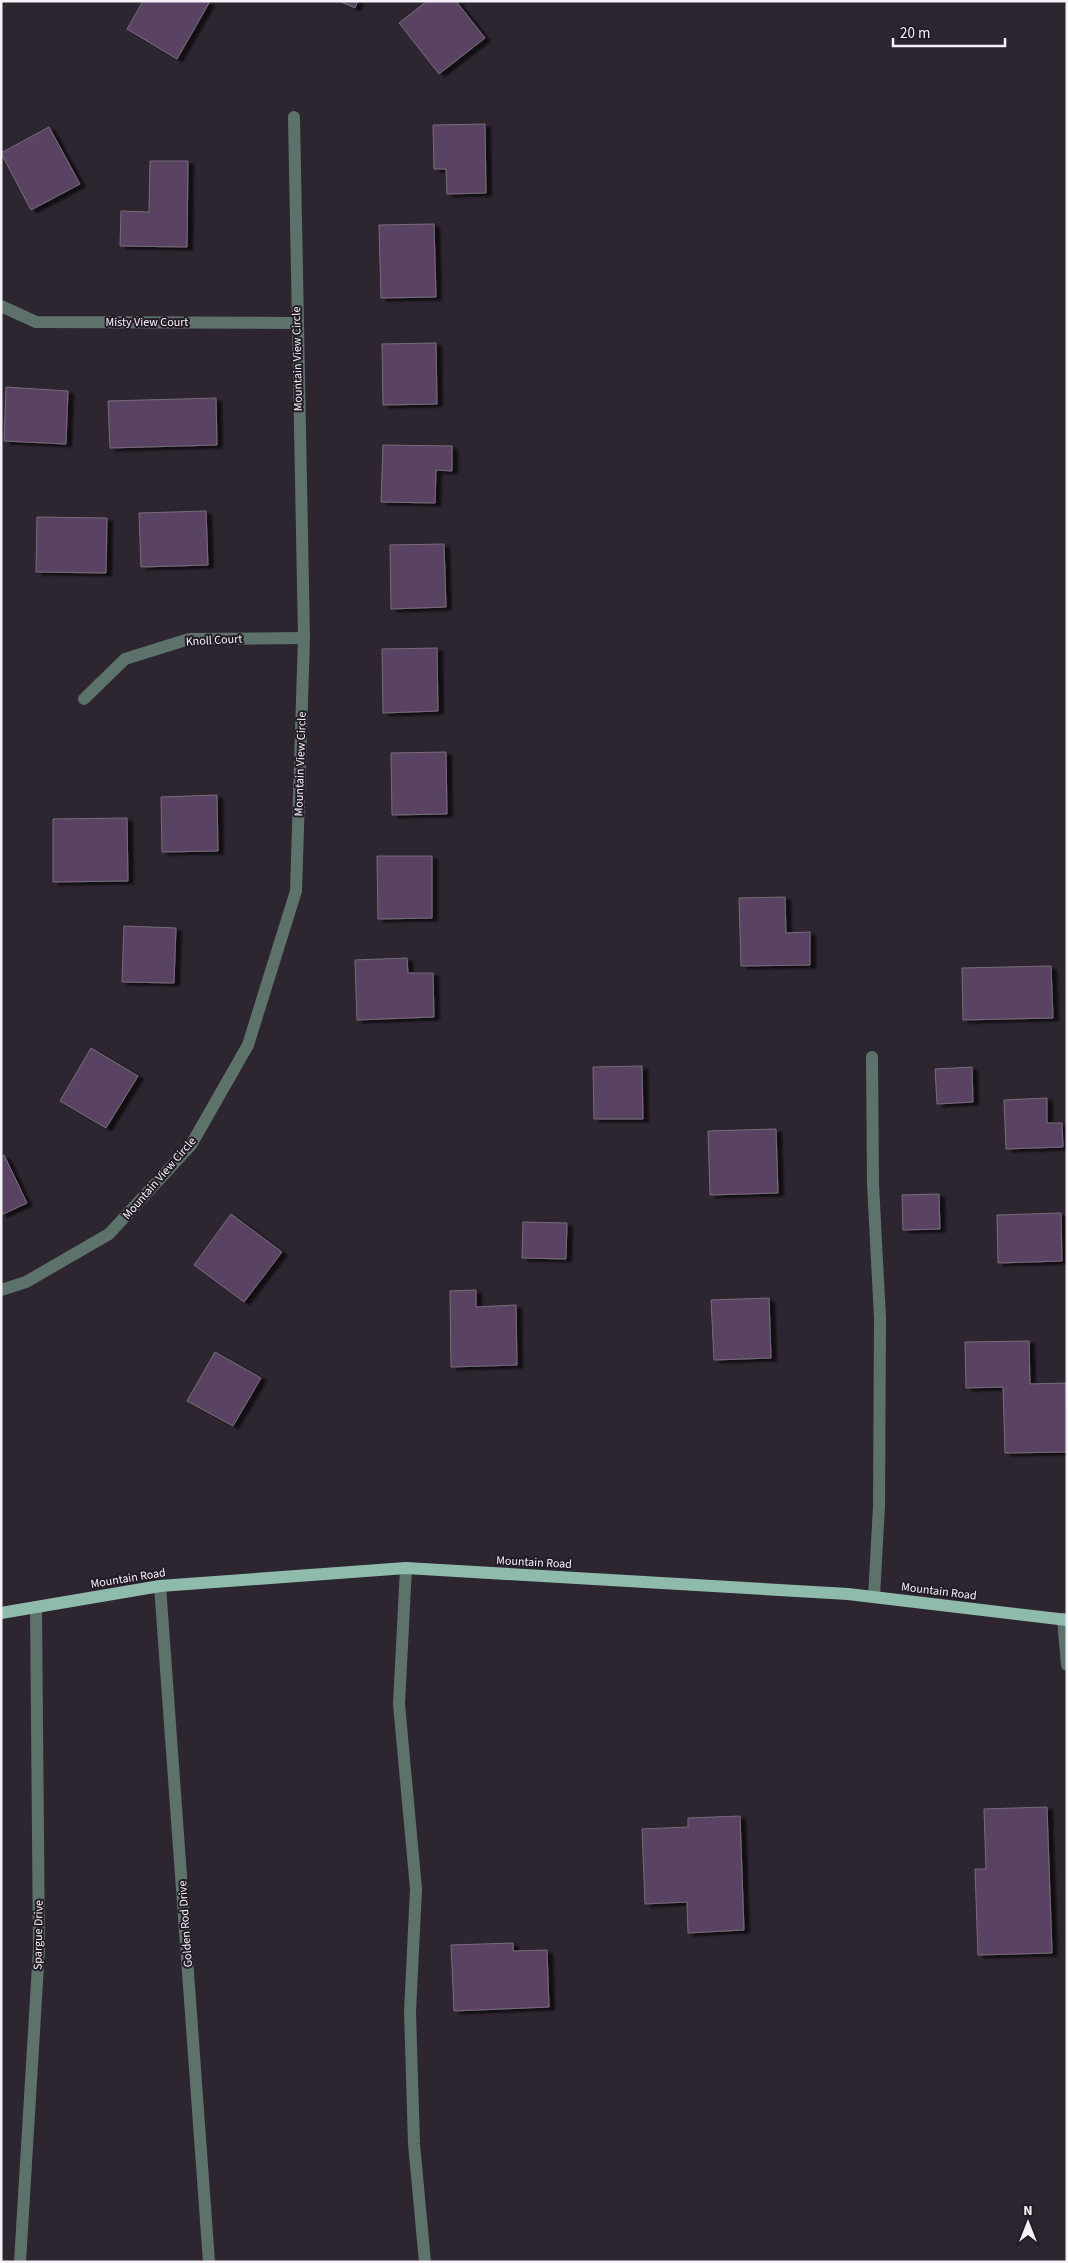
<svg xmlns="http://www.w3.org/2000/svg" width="1068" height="2263" viewBox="0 0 1068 2263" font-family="'Source Sans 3',sans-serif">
<defs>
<filter id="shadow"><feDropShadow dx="5.5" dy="3" stdDeviation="1" flood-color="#0009"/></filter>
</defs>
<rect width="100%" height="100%" fill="#2d2530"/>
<g fill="#5a4262" stroke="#776d7a" filter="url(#shadow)">
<polygon points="143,1 206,1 209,3 177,59 127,29"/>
<polygon points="339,1 358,1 355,8"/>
<polygon points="427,1 456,1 485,38 439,74 399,23"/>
<polygon points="485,124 486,193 447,194 446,169 434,169 433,125"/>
<polygon points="49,127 80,184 31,210 1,153"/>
<polygon points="150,161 188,161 187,247 120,246 121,211 149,212"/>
<polygon points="434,224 436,297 381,298 379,225"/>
<polygon points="436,343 437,404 383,405 382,344"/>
<polygon points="6,387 68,391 66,444 4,441"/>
<polygon points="216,398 217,445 110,448 108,401"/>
<polygon points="383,445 452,446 452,471 436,470 435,503 381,502"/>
<polygon points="206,511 208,565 141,567 139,513"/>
<polygon points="37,517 107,518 106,573 36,572"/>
<polygon points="444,544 446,607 391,609 390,545"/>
<polygon points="437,648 438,711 383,713 382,649"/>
<polygon points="446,752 447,814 392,815 391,753"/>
<polygon points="217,795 218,851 162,852 161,797"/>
<polygon points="127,818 128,881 53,882 53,819"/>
<polygon points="377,856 432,856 432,918 378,919"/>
<polygon points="785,897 786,933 810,932 810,965 741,966 739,898"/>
<polygon points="124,926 176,928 174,983 122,982"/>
<polygon points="407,958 408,973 433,973 434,1017 357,1020 355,960"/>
<polygon points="1051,966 1053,1018 963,1020 962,968"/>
<polygon points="91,1048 138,1076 106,1128 60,1101"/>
<polygon points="642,1066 643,1119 594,1119 593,1067"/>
<polygon points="972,1067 973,1102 937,1104 935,1069"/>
<polygon points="1047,1098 1047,1123 1062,1123 1063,1147 1006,1149 1004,1100"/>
<polygon points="776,1129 778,1193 710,1195 708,1131"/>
<polygon points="4,1155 27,1203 1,1215 1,1156"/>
<polygon points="939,1194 940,1229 903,1230 902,1195"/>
<polygon points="1061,1213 1062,1261 998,1263 997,1215"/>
<polygon points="231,1214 282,1252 244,1302 194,1265"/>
<polygon points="523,1222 567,1223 566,1259 522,1258"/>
<polygon points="476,1290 476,1307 516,1305 517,1365 451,1367 450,1291"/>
<polygon points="769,1298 771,1358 714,1360 711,1300"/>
<polygon points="1029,1341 1030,1384 1066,1383 1067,1452 1005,1453 1003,1387 966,1388 965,1342"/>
<polygon points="215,1352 261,1378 233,1426 187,1401"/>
<polygon points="1047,1807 1052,1953 978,1955 975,1869 986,1869 984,1809"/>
<polygon points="740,1816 744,1930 688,1933 687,1902 645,1904 642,1829 688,1827 688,1818"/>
<polygon points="513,1943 513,1951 547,1950 549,2007 454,2011 451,1945"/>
</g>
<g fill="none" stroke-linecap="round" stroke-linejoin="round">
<g stroke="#5d726a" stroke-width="12">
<polyline points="1,306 36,322 296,323"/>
<polyline points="84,699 125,659 189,639 304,638"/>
<polyline points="872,1057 873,1184 880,1318 879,1506 874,1597"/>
<polyline points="1,1290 26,1282 109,1234 191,1145 248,1045 296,891 304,638 294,117"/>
<polyline points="406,1568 399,1704 416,1889 410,2012 414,2144 425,2262"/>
<polyline points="160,1586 209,2262"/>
<polyline points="1063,1619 1067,1665"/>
<polyline points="20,2262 39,1949 36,1607"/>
</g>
<polyline stroke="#8fbbac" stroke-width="12" points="1,1613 160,1586 406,1568 848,1594 1067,1620"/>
</g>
<g text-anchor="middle" stroke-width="4" stroke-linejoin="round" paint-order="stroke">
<g font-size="12" fill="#f6f1f8" stroke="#231b26">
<text x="147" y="326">Misty View Court</text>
<text transform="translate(297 359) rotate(-91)" y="4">Mountain View Circle</text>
<text transform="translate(214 640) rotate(-3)" y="4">Knoll Court</text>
<text transform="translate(300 764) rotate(-88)" y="4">Mountain View Circle</text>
<text transform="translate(159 1178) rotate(-49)" y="4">Mountain View Circle</text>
<text transform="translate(534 1562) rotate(3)" y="4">Mountain Road</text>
<text transform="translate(128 1578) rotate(-9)" y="4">Mountain Road</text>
<text transform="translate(939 1591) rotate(7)" y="4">Mountain Road</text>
<text transform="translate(185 1924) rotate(-94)" y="4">Golden Rod Drive</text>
<text transform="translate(38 1935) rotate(-89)" y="4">Spargue Drive</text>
</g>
</g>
<rect width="1068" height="2263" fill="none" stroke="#f6f1f8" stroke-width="5"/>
<g transform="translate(1028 2223)" stroke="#231b26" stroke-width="4" paint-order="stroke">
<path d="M0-4L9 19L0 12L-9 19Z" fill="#f6f1f8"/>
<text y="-8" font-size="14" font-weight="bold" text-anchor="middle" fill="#f6f1f8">N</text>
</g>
<path d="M893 38v8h112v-8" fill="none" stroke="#f6f1f8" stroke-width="2.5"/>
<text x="900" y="38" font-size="15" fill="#f6f1f8" stroke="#231b26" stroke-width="4" paint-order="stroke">20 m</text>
</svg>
